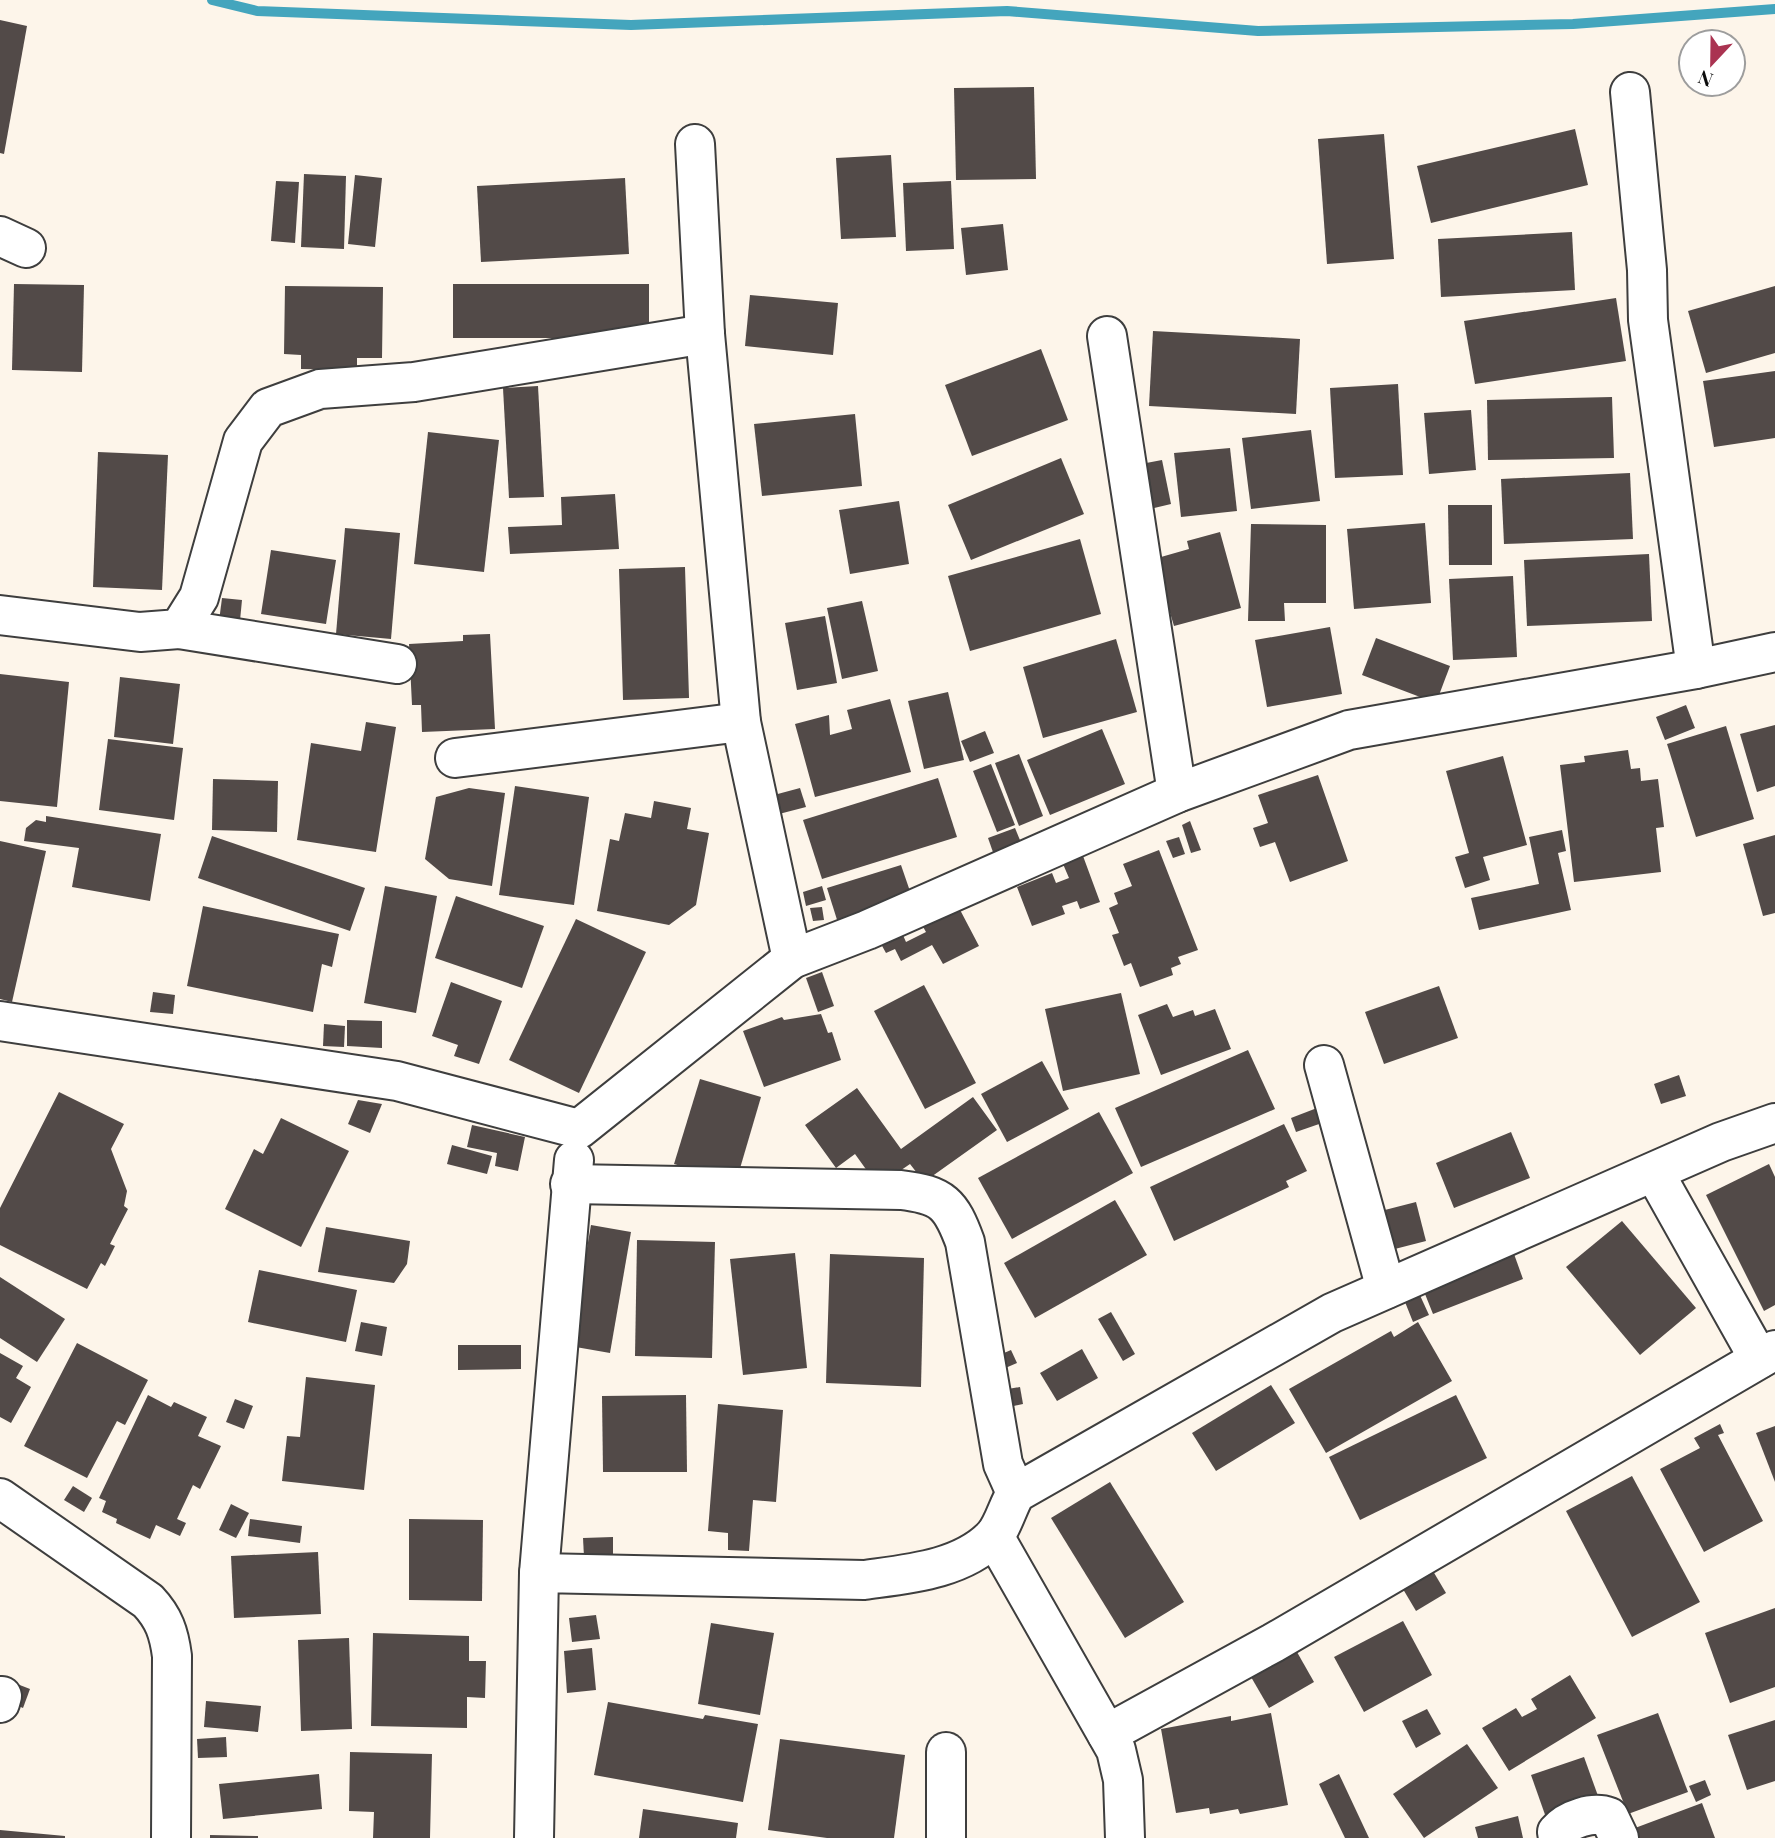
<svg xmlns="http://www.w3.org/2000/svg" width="1775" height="1838" viewBox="0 0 1775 1838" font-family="'Playfair Display',serif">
<rect width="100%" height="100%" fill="#fdf5ea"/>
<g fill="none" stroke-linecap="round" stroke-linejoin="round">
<polyline stroke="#44a5bd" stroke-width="10" points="212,0 257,11 631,25 1007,11 1258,31 1573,24 1775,9"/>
</g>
<g fill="#524a48">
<polygon points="0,20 27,26 4,154 0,153"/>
<polygon points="1034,87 1036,179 956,180 954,88"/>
<polygon points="1575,129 1588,185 1431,223 1417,166"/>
<polygon points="1384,134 1394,259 1327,264 1318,139"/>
<polygon points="891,155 896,237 841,239 836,158"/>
<polygon points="304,174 346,176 344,249 301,247"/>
<polygon points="355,175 382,178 375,247 348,244"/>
<polygon points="625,178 629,254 481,262 477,186"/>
<polygon points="276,181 299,182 295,243 271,241"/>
<polygon points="951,181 954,249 906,251 903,183"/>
<polygon points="1003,224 1008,270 966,275 961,228"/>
<polygon points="1572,232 1575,290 1441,297 1438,239"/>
<polygon points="14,284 84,285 82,372 12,370"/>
<rect x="453" y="284" width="196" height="54"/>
<polygon points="285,286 383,287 382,358 357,358 357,370 301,369 301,355 284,354"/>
<polygon points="1775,286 1775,353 1706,373 1688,311"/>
<polygon points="750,295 838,303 833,355 745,346"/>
<polygon points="1616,298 1626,361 1475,384 1464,321"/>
<polygon points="1153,331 1300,339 1296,414 1149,406"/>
<polygon points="1041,349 1068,420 972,456 945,385"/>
<polygon points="1775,371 1775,438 1714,447 1703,381"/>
<polygon points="1398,384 1403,475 1335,478 1330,388"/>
<polygon points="538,386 544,497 509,498 503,388"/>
<polygon points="1612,397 1614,458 1488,460 1487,400"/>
<polygon points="1471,410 1476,470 1429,474 1424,413"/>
<polygon points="855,414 862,486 762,496 754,424"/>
<polygon points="1311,430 1320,501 1251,509 1242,438"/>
<polygon points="428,432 499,440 484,572 414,564"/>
<polygon points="1230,448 1237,511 1181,517 1174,453"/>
<polygon points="98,452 168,455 162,590 93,587"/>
<polygon points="1061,458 1084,514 971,560 948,505"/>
<polygon points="1162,460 1171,504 1150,509 1141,464"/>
<polygon points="1630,473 1633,539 1504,544 1501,479"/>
<polygon points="615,494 619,549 510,554 508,527 562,525 561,497"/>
<polygon points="899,501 909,564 850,574 839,510"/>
<polygon points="1448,505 1492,505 1492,565 1449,565"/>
<polygon points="1425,523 1431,603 1354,609 1347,529"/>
<polygon points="1251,524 1326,525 1326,603 1284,603 1285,621 1248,621"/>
<polygon points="345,528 400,533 391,639 336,634"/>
<polygon points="1220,532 1241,608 1174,626 1154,559 1189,549 1187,541"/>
<polygon points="1080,539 1101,614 970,651 948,576"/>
<polygon points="271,550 336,560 326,624 261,614"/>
<polygon points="1649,554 1652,621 1527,626 1524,560"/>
<polygon points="685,567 689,698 623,700 619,569"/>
<polygon points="1513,576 1517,657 1453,660 1449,579"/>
<polygon points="222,598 242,600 239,631 218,629"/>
<polygon points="862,601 878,671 842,679 827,608"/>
<polygon points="825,616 837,683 797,690 785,623"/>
<polygon points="1330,627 1342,694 1267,707 1255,640"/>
<polygon points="490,634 495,729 422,732 421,705 412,705 409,644 463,641 463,635"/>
<polygon points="1376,638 1450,666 1436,703 1362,675"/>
<polygon points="1116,639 1137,712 1043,738 1023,667"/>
<polygon points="0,674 69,682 57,807 0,801"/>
<polygon points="120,677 180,684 173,744 114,737"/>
<polygon points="948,692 964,760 924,769 908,701"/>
<polygon points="890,699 911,772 815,797 795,724 829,715 830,735 852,729 847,710"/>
<polygon points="1686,705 1695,728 1665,740 1656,717"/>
<polygon points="366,722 396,727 376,852 297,840 311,743 361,751"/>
<polygon points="1775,725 1775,786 1757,792 1740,734"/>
<polygon points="1726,726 1754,819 1696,837 1667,744"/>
<polygon points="1102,729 1125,784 1050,815 1027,760"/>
<polygon points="985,731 994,753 970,762 961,741"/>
<polygon points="108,739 183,748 174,820 99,810"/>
<polygon points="1628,750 1631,769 1640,768 1641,781 1658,779 1664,827 1656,828 1661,872 1574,882 1560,765 1585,762 1584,756"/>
<polygon points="1019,754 1043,816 1019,826 995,763"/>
<polygon points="1503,756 1527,845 1483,857 1490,880 1465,888 1455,857 1469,853 1446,771"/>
<polygon points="991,764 1015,825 997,832 973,771"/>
<polygon points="1318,775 1348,861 1290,882 1275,842 1260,847 1253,828 1268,823 1258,795"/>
<polygon points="938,778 957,837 822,879 803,820"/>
<polygon points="213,779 278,781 277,832 212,830"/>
<polygon points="515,786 589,797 574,905 499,895"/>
<polygon points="469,788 505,793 492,886 449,879 425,859 436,797"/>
<polygon points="800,788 806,807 779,814 774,795"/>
<polygon points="654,801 691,808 687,829 709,833 696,905 669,925 597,911 610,839 619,841 625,813 651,818"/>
<polygon points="46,816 161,834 150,901 72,887 79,848 24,841 26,828 36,820 46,822"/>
<polygon points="1190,821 1201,850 1191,853 1182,825"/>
<polygon points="1015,828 1022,845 994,855 988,838"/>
<polygon points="1562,830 1566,851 1558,853 1571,910 1479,930 1471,898 1539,884 1529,837"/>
<polygon points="1775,835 1775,913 1763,916 1743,844"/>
<polygon points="212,836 365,888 350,931 198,878"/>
<polygon points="1179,837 1185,854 1173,858 1166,841"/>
<polygon points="0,841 46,851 12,1002 0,999"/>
<polygon points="1159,850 1198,950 1178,957 1181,964 1171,968 1173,975 1140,987 1131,963 1124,966 1112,935 1119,933 1109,908 1118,904 1114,893 1132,886 1123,864"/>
<polygon points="1083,856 1100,902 1080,909 1077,901 1062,906 1065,914 1032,926 1017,887 1052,873 1056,883 1069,878 1063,864"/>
<polygon points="901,865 913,900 838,923 827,888"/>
<polygon points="385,886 437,896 416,1013 364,1003"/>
<polygon points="822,886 826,900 806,906 803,892"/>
<polygon points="456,896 544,926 522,988 435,958"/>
<polygon points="203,906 339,934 332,967 322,964 313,1012 187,986"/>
<polygon points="958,906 979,946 943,964 932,945 901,961 895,949 886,953 881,944 902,933 906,942 926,932 922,925"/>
<polygon points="822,907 824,920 813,921 810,908"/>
<polygon points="576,919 646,952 579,1093 509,1060"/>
<polygon points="822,972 834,1006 818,1012 806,978"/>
<polygon points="451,982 502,1001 479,1064 454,1056 458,1045 432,1036"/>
<polygon points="924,985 976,1083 925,1109 874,1011"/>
<polygon points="1439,986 1458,1038 1384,1064 1365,1012"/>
<polygon points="153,992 175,995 173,1014 150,1012"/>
<polygon points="1121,993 1140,1074 1063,1091 1045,1009"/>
<polygon points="1167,1004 1173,1017 1193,1010 1195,1016 1215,1009 1231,1049 1161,1075 1138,1015"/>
<polygon points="821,1014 828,1033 832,1032 841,1060 764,1087 743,1031 782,1017 784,1020"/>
<polygon points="347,1020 382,1021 382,1048 347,1046"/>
<polygon points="324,1024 345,1026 344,1047 323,1046"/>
<polygon points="1248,1050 1275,1109 1141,1167 1115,1108"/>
<polygon points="1042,1061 1069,1109 1007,1142 981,1094"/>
<polygon points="1679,1075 1686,1096 1661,1104 1654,1084"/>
<polygon points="700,1079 761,1097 736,1182 674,1164"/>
<polygon points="857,1088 901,1149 973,1097 997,1130 924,1182 910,1164 878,1186 855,1154 836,1168 805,1125"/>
<polygon points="59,1092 124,1124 111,1149 127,1191 124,1206 128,1209 110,1244 115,1246 105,1266 101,1263 87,1289 0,1245 0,1208"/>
<polygon points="358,1100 382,1104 370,1133 348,1124"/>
<polygon points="1317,1108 1322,1123 1296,1132 1291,1118"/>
<polygon points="1099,1112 1133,1173 1012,1239 978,1178"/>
<polygon points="281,1118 349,1151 301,1247 225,1209 254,1149 263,1154"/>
<polygon points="1284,1124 1307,1171 1286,1181 1289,1187 1174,1241 1150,1187"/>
<polygon points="472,1125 525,1137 518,1171 495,1166 497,1153 467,1147"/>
<polygon points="1511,1132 1530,1178 1454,1208 1436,1163"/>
<polygon points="452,1145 492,1156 487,1174 447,1164"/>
<polygon points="1769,1164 1775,1177 1775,1305 1764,1311 1706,1195"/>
<polygon points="1115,1200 1147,1255 1035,1318 1004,1263"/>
<polygon points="1416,1202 1426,1241 1387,1251 1377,1212"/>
<polygon points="1622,1221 1696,1308 1640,1355 1566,1267"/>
<polygon points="591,1225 631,1232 610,1353 570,1346"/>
<polygon points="326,1227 410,1241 407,1264 394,1283 318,1272"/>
<polygon points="637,1240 715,1242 712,1358 635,1356"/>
<polygon points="795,1253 807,1368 743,1375 730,1259"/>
<polygon points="830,1254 924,1258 921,1387 826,1383"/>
<polygon points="1514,1254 1523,1279 1433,1314 1423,1289"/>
<polygon points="259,1270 357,1290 346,1342 248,1322"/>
<polygon points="0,1277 65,1319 37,1362 0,1338"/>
<polygon points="1418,1291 1429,1315 1413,1322 1403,1297"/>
<polygon points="1111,1312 1135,1354 1123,1361 1098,1319"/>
<polygon points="361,1322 387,1327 382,1356 355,1351"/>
<polygon points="1418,1322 1452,1381 1326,1453 1289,1389 1391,1331 1394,1337"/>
<polygon points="77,1343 148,1380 125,1425 117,1421 87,1478 24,1446"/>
<polygon points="458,1345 521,1345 521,1369 458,1370"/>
<polygon points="1082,1349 1098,1378 1057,1401 1040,1373"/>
<polygon points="1011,1350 1017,1363 1003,1369 997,1356"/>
<polygon points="0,1353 23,1366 16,1378 31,1387 11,1423 0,1417"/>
<polygon points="306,1377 375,1385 364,1490 282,1481 287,1436 300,1437"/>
<polygon points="1271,1385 1295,1423 1216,1471 1192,1433"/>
<polygon points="1020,1387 1023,1404 1005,1408 1002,1390"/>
<polygon points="148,1395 171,1407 174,1402 207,1417 198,1436 221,1446 200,1489 193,1485 177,1519 186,1523 180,1536 156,1525 150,1539 116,1523 117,1519 102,1512 106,1501 99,1498"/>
<polygon points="686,1395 687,1472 603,1472 602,1396"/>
<polygon points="1456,1395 1487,1458 1360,1520 1329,1457"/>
<polygon points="235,1399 253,1406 244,1429 226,1422"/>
<polygon points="718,1404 783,1410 776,1502 753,1500 749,1551 728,1550 728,1533 708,1531"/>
<polygon points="1720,1424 1724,1433 1718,1435 1763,1521 1704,1552 1660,1469 1700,1448 1694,1438"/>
<polygon points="1775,1426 1775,1482 1756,1433"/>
<polygon points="1632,1476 1700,1602 1632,1637 1566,1511"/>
<polygon points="1110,1482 1184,1602 1125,1638 1051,1518"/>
<polygon points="73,1486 92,1498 84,1512 64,1500"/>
<polygon points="231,1504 249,1513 236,1538 219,1530"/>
<polygon points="250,1519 302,1526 300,1543 248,1536"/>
<polygon points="409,1519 483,1520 482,1601 409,1600"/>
<polygon points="613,1537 613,1557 584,1557 583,1538"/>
<polygon points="318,1552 321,1614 234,1618 231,1556"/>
<polygon points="1430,1566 1446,1593 1416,1611 1400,1584"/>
<polygon points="1775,1608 1775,1687 1730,1703 1705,1633"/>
<polygon points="596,1615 600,1639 572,1642 569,1618"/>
<polygon points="1403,1621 1432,1675 1364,1712 1334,1657"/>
<polygon points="711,1623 774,1633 760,1715 698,1704"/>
<polygon points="373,1633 469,1636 469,1661 486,1661 485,1698 467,1697 467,1728 371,1726"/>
<polygon points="349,1638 352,1729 301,1731 298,1640"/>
<polygon points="1293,1645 1314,1682 1269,1708 1247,1670"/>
<polygon points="592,1648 596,1690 567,1693 564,1651"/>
<polygon points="1570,1675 1596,1718 1509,1771 1482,1728 1516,1708 1522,1717 1537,1709 1531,1699"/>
<polygon points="12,1682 30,1689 23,1708 4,1700"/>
<polygon points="206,1701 261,1706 258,1732 204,1727"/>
<polygon points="608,1702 703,1719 705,1715 758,1724 743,1802 594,1775"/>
<polygon points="1427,1709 1441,1734 1416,1748 1402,1721"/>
<polygon points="1271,1713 1288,1805 1240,1814 1238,1809 1210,1814 1209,1808 1176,1813 1161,1729 1231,1716 1231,1721"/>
<polygon points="1658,1713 1688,1792 1628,1814 1597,1735"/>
<polygon points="1775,1720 1775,1781 1747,1790 1728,1735"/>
<polygon points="226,1737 227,1757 198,1758 197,1739"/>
<polygon points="780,1739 905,1755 894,1838 827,1838 768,1830"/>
<polygon points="1467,1744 1498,1788 1424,1838 1393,1794"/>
<polygon points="350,1752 432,1754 430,1838 373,1838 374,1812 349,1811"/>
<polygon points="1584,1757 1602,1807 1549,1826 1531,1775"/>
<polygon points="319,1774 322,1809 223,1819 219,1784"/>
<polygon points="1339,1774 1369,1838 1345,1838 1319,1784"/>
<polygon points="1705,1780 1711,1795 1696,1802 1689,1786"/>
<polygon points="1702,1803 1715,1838 1639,1838 1635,1828"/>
<polygon points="643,1809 738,1823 736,1838 639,1838"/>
<polygon points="1518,1816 1523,1838 1478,1838 1475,1827"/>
<polygon points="0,1830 65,1836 65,1838 0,1838"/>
<polygon points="210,1835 258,1836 258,1838 210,1838"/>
</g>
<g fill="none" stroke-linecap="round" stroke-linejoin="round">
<g stroke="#3e3e3e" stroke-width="42">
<g id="minor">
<polyline points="1630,92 1647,270 1648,320 1696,669"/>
<polyline points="695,144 705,334 741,722 792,959"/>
<polyline points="0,236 26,248"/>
<polyline points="1107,336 1177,793"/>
<polyline points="0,615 140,632 179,629 199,597 243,441 268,408 320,389 414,382 705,334"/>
<polyline points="179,629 397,664"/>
<polyline points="455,758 741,722"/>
<polyline points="0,1021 397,1081 579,1129 792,959 867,930 1177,793 1349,730 1696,669 1775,652"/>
<polyline points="1324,1065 1386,1289"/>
<polyline points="1654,1172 1759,1359"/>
<path d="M570,1184l331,6c42,5 50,14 64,52l38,222 13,29"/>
<path d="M0,1498l148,103c16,17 21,32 24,55l-1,182"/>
<polyline points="994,1536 1116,1750 1123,1780 1125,1838"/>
<polyline points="539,1573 574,1160"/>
<polyline points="0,1703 2,1696"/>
<polyline points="1107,1734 1273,1643 1775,1350"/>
<path d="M534,1838l5,-265 325,7c43,-6 97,-10 129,-43 10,-10 15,-32 23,-44l316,-180 389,-171 54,-19"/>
<polyline points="946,1838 946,1752"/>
<path d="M1558,1838l-1,-6c11,-13 36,-21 52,-15l10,21"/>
</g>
</g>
<use href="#minor" stroke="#fff" stroke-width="38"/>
</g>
<g transform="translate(1712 63) rotate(202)"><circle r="33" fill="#ffffff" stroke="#9d9d9d" stroke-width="2"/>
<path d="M0-5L12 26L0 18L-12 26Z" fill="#aa3351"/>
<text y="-10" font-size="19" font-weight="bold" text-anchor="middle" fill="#0b0b0b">N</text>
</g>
</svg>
